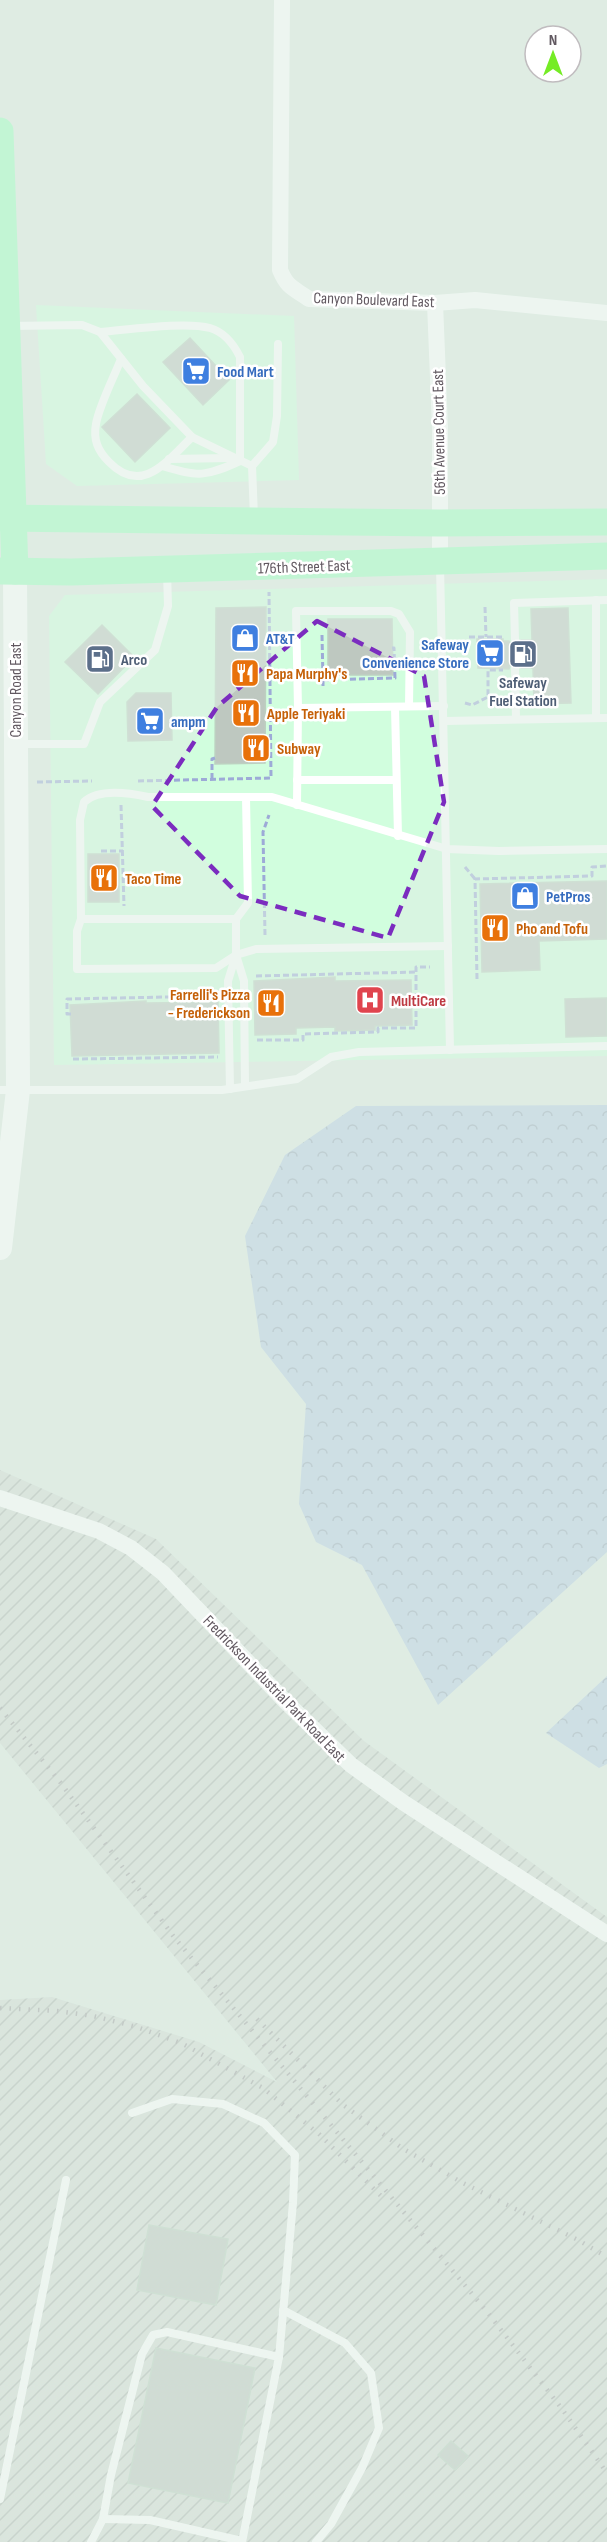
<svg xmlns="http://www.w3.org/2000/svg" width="607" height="2542" viewBox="0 0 607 2542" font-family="'Sofia Sans Condensed',sans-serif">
<defs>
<pattern id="industrial-furrows" width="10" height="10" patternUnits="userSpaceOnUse" patternTransform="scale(1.5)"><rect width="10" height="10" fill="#d4dcd6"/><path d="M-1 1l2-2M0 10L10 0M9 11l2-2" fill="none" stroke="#afb5b1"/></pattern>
<pattern id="forest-crowns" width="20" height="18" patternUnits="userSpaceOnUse" patternTransform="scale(1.5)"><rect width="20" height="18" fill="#bacee5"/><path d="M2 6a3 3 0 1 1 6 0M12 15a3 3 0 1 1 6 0" fill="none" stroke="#9baabd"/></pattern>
</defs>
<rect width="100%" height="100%" fill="#dfece3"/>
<g fill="#d1fede">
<polygon points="36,305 294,316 299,480 77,486 46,464"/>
<polygon points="607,579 607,1056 54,1065 49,616 65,595"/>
</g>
<polygon fill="url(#industrial-furrows)" points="0,1470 156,1539 364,1741 607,1917 607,2542 0,2542 0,2000 52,1997 199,2042 277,2082 0,1743"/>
<g fill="url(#forest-crowns)">
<polygon points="607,1105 607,1552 438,1705 362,1565 316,1542 299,1504 306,1404 261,1347 245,1236 285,1155 356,1106"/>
<polygon points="607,1676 607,1764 599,1768 546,1733"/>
</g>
<g fill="#bec8c0" stroke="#bdd0c1" stroke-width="1.5">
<polygon points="190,338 229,380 203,405 163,362"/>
<polygon points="137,394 170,428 135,462 102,427"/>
<polygon points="266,607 265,763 215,764 216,608"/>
<polygon points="568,608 571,703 534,704 533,668 521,668 515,662 511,663 509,669 478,668 477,639 503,639 503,641 509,641 513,646 518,646 521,640 532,640 531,609"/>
<polygon points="328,619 392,619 393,675 328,675"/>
<polygon points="102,625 134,657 98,694 65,662"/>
<polygon points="136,693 171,693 172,740 128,741 127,702"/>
<rect x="88" y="854" width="31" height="48"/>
<polygon points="607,881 607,939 539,941 540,970 482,972 480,884"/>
<polygon points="335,977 335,981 411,980 412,1025 375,1026 375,1030 335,1031 335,1027 296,1028 296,1034 255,1035 254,981"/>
<polygon points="607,998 607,1036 566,1037 565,999"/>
<polygon points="146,1001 146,1003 218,1002 219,1053 72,1056 70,1005"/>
<polygon points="149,2225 228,2239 216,2305 137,2290"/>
<polygon points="156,2348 255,2368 228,2503 128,2483"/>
<polygon points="451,2441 468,2456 455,2470 438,2455"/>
</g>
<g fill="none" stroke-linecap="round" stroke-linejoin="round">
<g stroke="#9daad7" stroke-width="3" stroke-dasharray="6 3" stroke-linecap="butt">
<polyline points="485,607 486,637"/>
<polyline points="322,635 323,680 395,678 394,648 392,648"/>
<polyline points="469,637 503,637"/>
<polyline points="323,680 323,687"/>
<polyline points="465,703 472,705 488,697 488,670 503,670"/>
<polyline points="212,779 212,759 215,758"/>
<polyline points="138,781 271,778 269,592"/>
<polyline points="37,782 92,781"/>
<polyline points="121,805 124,906"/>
<polyline points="101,851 123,851"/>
<polyline points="465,867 475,879"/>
<polyline points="265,935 263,832 269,815"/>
<polyline points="256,976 416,972"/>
<polyline points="477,979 475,879 592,876 592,867 607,866"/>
<polyline points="71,1014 67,1014 67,999 216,996"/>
<polyline points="257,1040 303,1040 303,1034 378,1032 378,1028 416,1028 416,967 430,967"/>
<polyline points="73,1059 218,1057"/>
</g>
<g stroke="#fff" stroke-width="8">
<polyline points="9,326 82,325 100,332 143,386 192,437 252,466 254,517"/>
<path d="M100,332c27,-2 85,-11 110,-4 14,4 24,17 30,29v104c-35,16 -41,16 -78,5"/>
<path d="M121,359c-7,18 -22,47 -25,65 -3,16 2,27 13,38 33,34 58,-1 83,-25"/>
<polyline points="169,459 231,458"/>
<polyline points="252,466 273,442 277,416 278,344"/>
<polyline points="440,565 450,1050"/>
<polyline points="596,600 596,718"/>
<polyline points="515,640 514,603 607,600"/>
<polyline points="515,668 516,719"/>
<polyline points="395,707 398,836"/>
<polyline points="298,708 296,611 391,611 399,614 410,632 409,706"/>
<polyline points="445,721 607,718"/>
<polyline points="19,744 84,744 100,702 155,650 168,606 167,571"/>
<polyline points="297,780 396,780"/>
<polyline points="297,805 298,708 444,706"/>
<polyline points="81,919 236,919"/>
<path d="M448,946l-192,3 -20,6 -20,13 -139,1v-38l4,-12 -1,-99 4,-18c15,-14 46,-9 64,-5h124l175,52 52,2 108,-2"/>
<polyline points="236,955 244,981 245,1086"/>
<polyline points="230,1089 228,981 236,955 236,919 248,903 246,797"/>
<polyline points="0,1090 222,1090 297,1079 331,1057 359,1052 607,1046"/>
<polyline points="132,2113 172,2099 223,2104 264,2123 295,2155 293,2203 279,2357 242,2542"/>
<polyline points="283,2310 345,2343 371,2373 379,2428 362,2468 331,2524 316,2542"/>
<polyline points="0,2499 66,2180"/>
<polyline points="103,2519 150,2520 242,2541"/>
<polyline points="91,2542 103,2519 111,2475 142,2354 153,2335 167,2332 279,2357"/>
</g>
<g stroke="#fff" stroke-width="16">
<path d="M282,0l-2,270c8,19 14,18 29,29l126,4 40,-3 132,13"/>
<polyline points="435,303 440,428 440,562"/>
<polyline points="0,1498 99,1531 131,1548 163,1573 284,1700 351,1765 404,1803 607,1934"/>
</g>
<polyline stroke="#fff" stroke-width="24" points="0,1248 18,1090 15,571"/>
<g stroke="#a1ffc2" stroke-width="27">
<polyline points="0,131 15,571"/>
<polyline points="0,518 439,523 607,522"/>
<polyline points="0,571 71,572 607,556"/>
</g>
<g stroke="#a3a0a3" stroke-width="4.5" stroke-dasharray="1.5 8" stroke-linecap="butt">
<polyline points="0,1708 60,1782 174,1937 488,2313 562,2409 607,2473"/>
<polyline points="0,2008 57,2011 93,2016 137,2027 183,2044 263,2088 319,2134 382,2197"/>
<polyline points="257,2019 342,2104 402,2148 461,2182 578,2240 607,2257"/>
</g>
</g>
<path d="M0 0H607V2542H0ZM317,621l107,55 20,126 -56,136 -148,-42 -88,-90 65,-99z" fill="#dfece3" fill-opacity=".55" fill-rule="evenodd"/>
<path fill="none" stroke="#7b2cbf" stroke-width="4.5" stroke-dasharray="12 8" stroke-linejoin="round" d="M317,621l107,55 20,126 -56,136 -148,-42 -88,-90 65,-99z"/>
<defs>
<g id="supermarket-square" transform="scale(1.5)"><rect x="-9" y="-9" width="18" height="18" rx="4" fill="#3f7fe0" stroke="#fff"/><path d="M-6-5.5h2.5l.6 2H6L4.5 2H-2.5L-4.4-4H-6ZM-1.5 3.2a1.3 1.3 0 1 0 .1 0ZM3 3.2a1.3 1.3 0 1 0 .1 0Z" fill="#fff"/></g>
<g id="shop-square" transform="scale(1.5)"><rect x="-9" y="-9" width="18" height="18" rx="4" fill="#3f7fe0" stroke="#fff"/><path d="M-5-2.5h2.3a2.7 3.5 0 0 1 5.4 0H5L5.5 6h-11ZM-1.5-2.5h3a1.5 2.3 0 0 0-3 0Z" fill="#fff"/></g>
<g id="fuel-square" transform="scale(1.5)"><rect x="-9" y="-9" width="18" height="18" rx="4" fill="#5c6f8a" stroke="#fff"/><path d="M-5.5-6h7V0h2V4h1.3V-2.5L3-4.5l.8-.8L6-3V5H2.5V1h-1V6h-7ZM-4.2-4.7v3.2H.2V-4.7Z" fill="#fff"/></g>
<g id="restaurant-square" transform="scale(1.5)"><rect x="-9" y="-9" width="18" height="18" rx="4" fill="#e8710a" stroke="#fff"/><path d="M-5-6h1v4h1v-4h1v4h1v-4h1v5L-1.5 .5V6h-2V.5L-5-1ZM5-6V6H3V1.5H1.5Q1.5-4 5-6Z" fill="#fff"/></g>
<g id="hospital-square" transform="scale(1.5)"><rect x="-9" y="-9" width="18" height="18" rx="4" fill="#e0444e" stroke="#fff"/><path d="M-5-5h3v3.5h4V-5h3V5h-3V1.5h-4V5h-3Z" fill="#fff"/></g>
</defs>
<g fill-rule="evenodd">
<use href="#supermarket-square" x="196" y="371"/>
<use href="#shop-square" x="245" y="638"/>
<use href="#supermarket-square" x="490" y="653"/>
<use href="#fuel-square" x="523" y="654"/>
<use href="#fuel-square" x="100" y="659"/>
<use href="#restaurant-square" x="245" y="673"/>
<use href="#restaurant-square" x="246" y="713"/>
<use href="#supermarket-square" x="150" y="721"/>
<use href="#restaurant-square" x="256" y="748"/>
<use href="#restaurant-square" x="104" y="878"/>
<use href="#shop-square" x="525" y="896"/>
<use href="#restaurant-square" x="495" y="928"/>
<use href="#hospital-square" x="370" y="1000"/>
<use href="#restaurant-square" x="271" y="1003"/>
</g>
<g text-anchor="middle" stroke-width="5" stroke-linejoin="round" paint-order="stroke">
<g font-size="16" fill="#615860" stroke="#fff">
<text transform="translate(374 299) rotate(2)" y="6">Canyon Boulevard East</text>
<text transform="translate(438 432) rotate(-91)" y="6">56th Avenue Court East</text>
<text transform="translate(304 566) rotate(-2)" y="6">176th Street East</text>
<text transform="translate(15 690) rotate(-90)" y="6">Canyon Road East</text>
<text transform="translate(275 1688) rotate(46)" y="6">Fredrickson Industrial Park Road East</text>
</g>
<g font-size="16" font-weight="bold" fill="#366cbe" stroke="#fff" text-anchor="start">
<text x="217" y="377">Food Mart</text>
<text x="266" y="644">AT&amp;T</text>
<text x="469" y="650" text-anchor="end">Safeway<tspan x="469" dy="18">Convenience Store</tspan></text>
<text x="171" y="727">ampm</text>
<text x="546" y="902">PetPros</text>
</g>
<g font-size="16" font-weight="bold" fill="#4e5e75" stroke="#fff" text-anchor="start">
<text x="121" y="665">Arco</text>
<text x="523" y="688" text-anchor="middle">Safeway<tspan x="523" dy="18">Fuel Station</tspan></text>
</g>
<g font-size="16" font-weight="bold" fill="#c56008" stroke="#fff" text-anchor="start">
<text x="266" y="679">Papa Murphy's</text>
<text x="267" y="719">Apple Teriyaki</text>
<text x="277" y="754">Subway</text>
<text x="125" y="884">Taco Time</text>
<text x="516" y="934">Pho and Tofu</text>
<text x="250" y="1000" text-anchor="end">Farrelli's Pizza<tspan x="250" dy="18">- Frederickson</tspan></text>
</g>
<g font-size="16" font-weight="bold" fill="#be3a42" stroke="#fff" text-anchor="start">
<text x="391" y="1006">MultiCare</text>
</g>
</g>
<g transform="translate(553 54)"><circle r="28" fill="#ffffff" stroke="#c0bcbf" stroke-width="1.5"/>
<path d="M0-4.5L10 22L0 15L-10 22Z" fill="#75ec25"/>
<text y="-9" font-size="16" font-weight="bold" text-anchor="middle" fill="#615860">N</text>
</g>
</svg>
